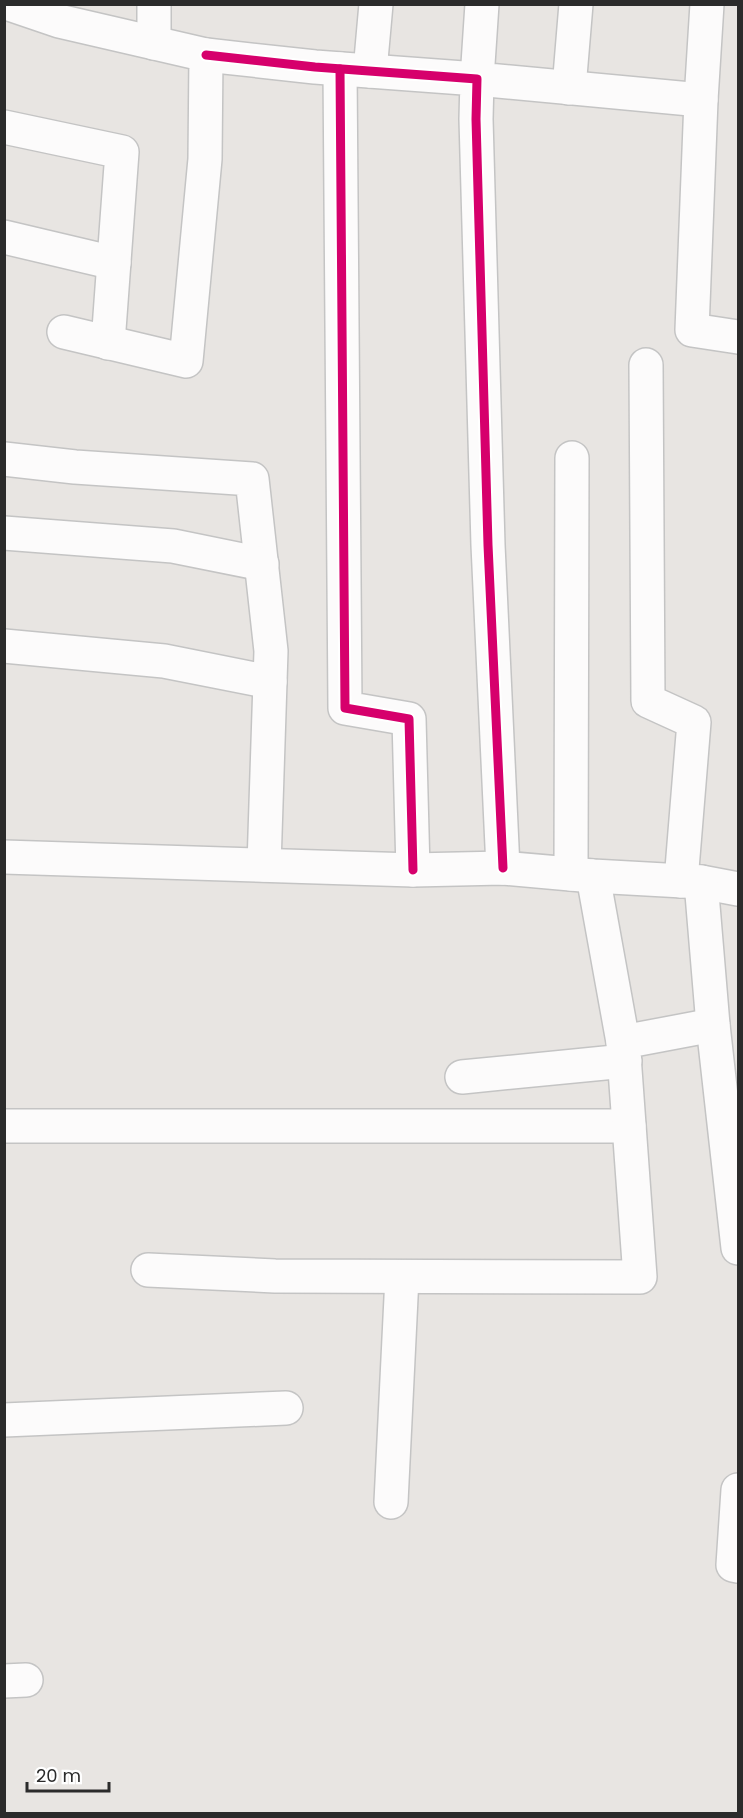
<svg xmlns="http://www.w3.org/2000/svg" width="743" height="1818" viewBox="0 0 743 1818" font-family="Poppins,sans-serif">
<rect width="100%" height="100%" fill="#e8e5e2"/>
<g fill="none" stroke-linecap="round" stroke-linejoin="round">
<g stroke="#c4c4c4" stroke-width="36">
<g id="minor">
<polyline points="9,4 59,21 206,55 205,159 186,361 64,332"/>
<polyline points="154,4 154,43"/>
<polyline points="482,4 477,79 701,100"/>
<polyline points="707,4 701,100 692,330 738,337"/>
<polyline points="206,55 315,67 477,79 476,119 488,545 503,868"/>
<polyline points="340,69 345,708 409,719 413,870"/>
<polyline points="370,71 376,4"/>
<polyline points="569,88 576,4"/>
<polyline points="4,127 122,152 108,343"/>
<polyline points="4,237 114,263"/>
<polyline points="646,365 648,701 694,722 681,881"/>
<polyline points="4,459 75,467 252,479 271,651 264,865"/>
<polyline points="4,533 173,546 262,564"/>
<polyline points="4,646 164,661 270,682"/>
<polyline points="4,857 413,870 503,868 593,876 701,882 738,889"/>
<polyline points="571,874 572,458"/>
<polyline points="593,876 623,1042"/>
<polyline points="701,882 713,1025 738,1248"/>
<polyline points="462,1077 625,1061"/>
<polyline points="4,1126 629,1126"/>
<polyline points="148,1270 275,1276 640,1277 623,1042 713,1025"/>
<polyline points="4,1420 286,1408"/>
<polyline points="738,1490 733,1565 738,1566"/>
<polyline points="391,1502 402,1277"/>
<polyline points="4,1681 26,1680"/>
</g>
</g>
<use href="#minor" stroke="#fcfbfb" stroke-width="33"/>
<g stroke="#fff" stroke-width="13">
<g id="cycleway">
<polyline points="206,55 315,67 477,79 476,119 488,545 503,868"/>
<polyline points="340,69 345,708 409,719 413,870"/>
</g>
</g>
<use href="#cycleway" stroke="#d6006c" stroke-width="9"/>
</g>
<rect width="743" height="1818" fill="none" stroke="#2b2b2b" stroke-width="12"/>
<path d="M27 1782v9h82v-9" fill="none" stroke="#2b2b2b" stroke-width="3"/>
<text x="36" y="1782" font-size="18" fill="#2b2b2b" stroke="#ffffff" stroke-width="4.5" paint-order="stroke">20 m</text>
</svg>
